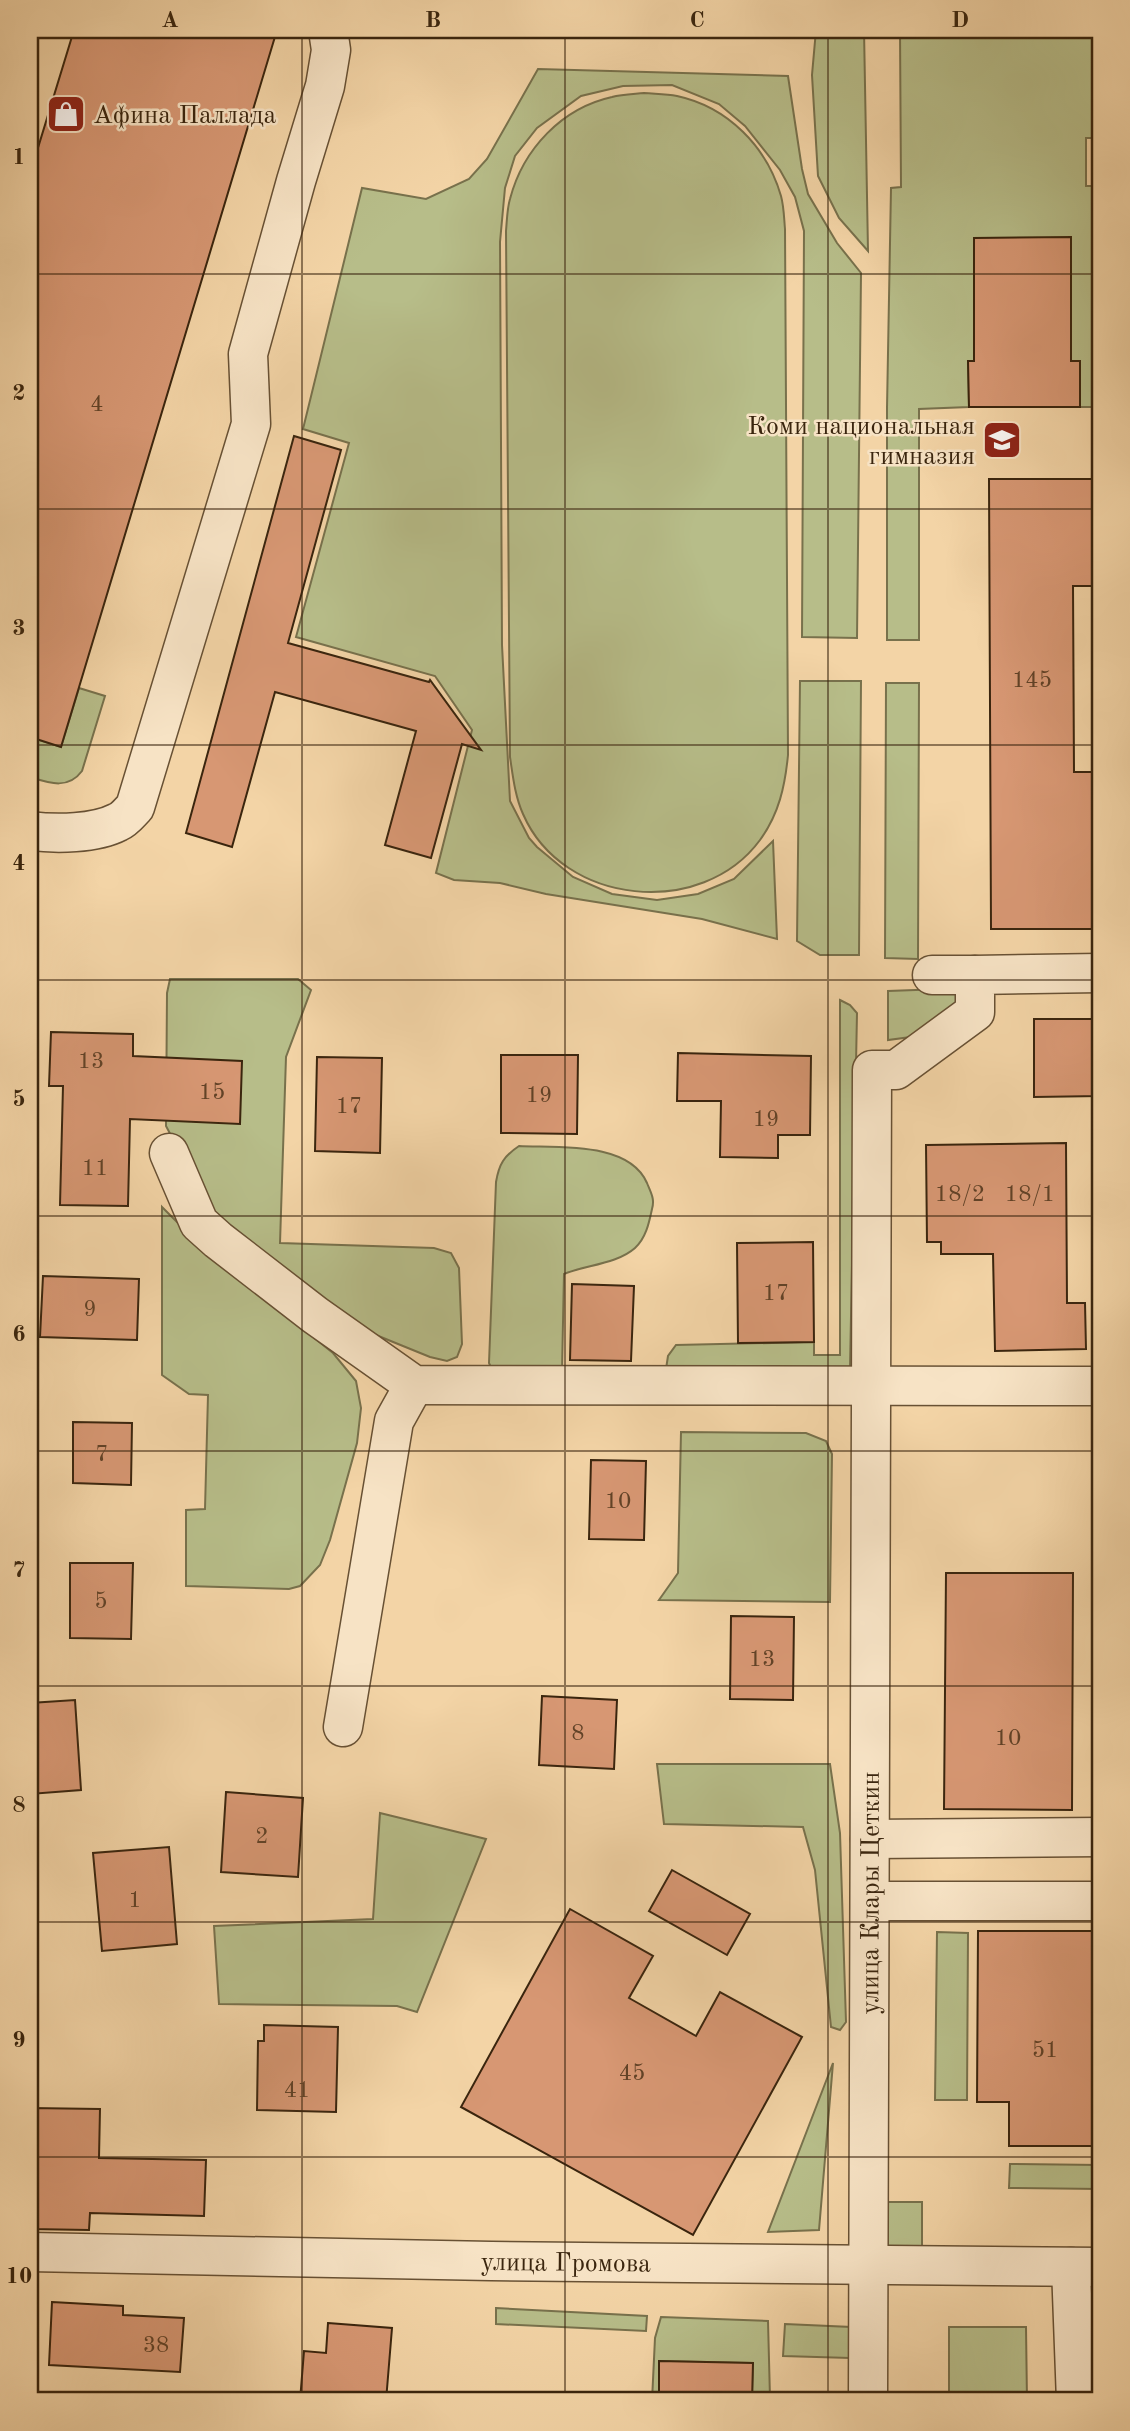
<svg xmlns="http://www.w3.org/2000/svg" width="1130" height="2431" viewBox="0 0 1130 2431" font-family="'Old Standard TT',serif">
<rect width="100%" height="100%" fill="#f3d4a6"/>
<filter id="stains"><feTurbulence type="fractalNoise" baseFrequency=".00286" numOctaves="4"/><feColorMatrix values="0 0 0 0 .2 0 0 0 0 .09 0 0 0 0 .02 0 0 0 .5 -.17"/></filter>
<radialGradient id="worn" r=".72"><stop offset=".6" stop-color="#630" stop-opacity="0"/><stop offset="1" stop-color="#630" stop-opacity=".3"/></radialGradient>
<g fill="#b7bd89" stroke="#78714c" stroke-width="2">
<polygon points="816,30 864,30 868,251 839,218 818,176 812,75"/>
<polygon points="900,30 1100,30 1100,138 1086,138 1086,186 1100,186 1100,407 1080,407 1080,362 1071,361 1071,238 1035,238 974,361 968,361 969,407 919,409 919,640 887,640 887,408 891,188 901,187"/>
<polygon points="538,69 788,76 802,169 808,194 837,243 861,273 857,638 802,637 804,231 795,197 780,170 745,126 719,104 672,85 623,86 581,96 537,128 515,156 505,188 500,242 502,645 510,801 529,838 537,847 573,877 612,894 657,900 698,894 734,879 773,841 777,939 702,919 546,894 500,883 454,880 436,873 472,730 435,676 296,637 349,443 303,429 362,188 426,199 469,179 487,159"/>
<path d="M644,93c11,1 22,1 33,3 51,11 90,51 104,100 3,11 3,22 4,33l3,526c-3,31 -9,59 -28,85 -58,79 -197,66 -237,-26 -8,-18 -10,-37 -13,-57l-4,-526c1,-11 1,-22 4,-32 13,-50 52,-91 102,-102 10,-3 22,-3 32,-4z"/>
<polygon points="800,681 861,681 859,955 820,955 797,941"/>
<polygon points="886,683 919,683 918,959 885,958"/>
<path d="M79,688l26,8 -23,75c-14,19 -33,12 -52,6v-40l31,10z"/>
<polygon points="170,979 298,979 311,990 286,1057 280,1243 434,1248 451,1253 459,1268 462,1344 457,1357 447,1361 430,1357 376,1335 319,1297 213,1215 166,1126 167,993"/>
<polygon points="943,989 953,992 960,998 960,1004 918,1036 888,1040 888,991"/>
<polygon points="840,1000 850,1005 857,1013 850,1367 666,1369 668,1356 676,1345 814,1342 814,1355 840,1355"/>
<path d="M519,1146c38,2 110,-5 128,37 4,10 8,16 5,26 -3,14 -6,29 -17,39 -18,16 -49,17 -71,26l-2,97 -69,1 -4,-9 7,-181c3,-18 8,-26 23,-36z"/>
<polygon points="162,1207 205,1250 333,1353 356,1381 361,1408 357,1443 330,1540 320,1565 300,1586 289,1589 186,1586 186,1510 205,1509 208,1395 189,1394 162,1375"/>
<polygon points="681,1432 806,1433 826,1441 832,1454 830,1602 659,1600 678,1573"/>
<polygon points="657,1764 830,1764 840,1833 846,2022 840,2030 831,2027 815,1870 803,1827 664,1824"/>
<polygon points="380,1813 486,1839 417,2012 397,2006 219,2004 214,1926 373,1919"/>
<polygon points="937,1932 968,1933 967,2100 935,2100"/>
<polygon points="833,2063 819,2230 768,2232"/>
<polygon points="1010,2164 1100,2165 1100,2189 1009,2188"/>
<rect x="877" y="2202" width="45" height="52"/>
<polygon points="496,2308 647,2316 646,2331 496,2324"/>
<polygon points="661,2317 768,2321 770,2398 752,2397 753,2363 660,2361 659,2401 652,2401 655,2338"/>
<polygon points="785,2324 851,2327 850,2358 783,2356"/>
<polygon points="949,2327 1026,2327 1027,2401 949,2401"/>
</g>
<g fill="#d79773" stroke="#3a250e" stroke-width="2">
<polygon points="74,30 277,30 61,747 30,737 30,174"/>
<polygon points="1071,237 1071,361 1080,361 1080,407 969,407 968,361 974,361 974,238"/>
<polygon points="294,436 341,450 288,643 429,682 430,680 481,750 462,744 431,858 385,845 416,731 275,692 232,847 186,833"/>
<polygon points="989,479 1100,479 1100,586 1073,586 1074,772 1100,772 1100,929 991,929"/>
<polygon points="1034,1019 1100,1019 1100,1096 1034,1097"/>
<polygon points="51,1032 133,1034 133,1056 242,1061 240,1124 130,1119 128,1206 60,1205 63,1086 49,1086"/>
<polygon points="678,1053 811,1056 810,1135 778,1135 778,1158 720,1157 721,1101 677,1101"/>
<polygon points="501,1055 578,1055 577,1134 501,1133"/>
<polygon points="317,1057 382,1058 380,1153 315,1151"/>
<polygon points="1066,1143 1067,1303 1085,1303 1086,1349 995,1351 993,1254 941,1254 941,1242 927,1242 926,1145"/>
<polygon points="813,1242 814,1342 738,1343 737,1243"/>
<polygon points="43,1276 139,1279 137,1340 40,1337"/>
<polygon points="572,1284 634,1286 631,1361 570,1360"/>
<polygon points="73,1422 132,1423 131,1485 73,1483"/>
<polygon points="591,1460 646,1461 644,1540 589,1539"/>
<polygon points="70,1563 133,1563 131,1639 70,1638"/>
<polygon points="946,1573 1073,1573 1072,1810 944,1809"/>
<polygon points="731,1616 794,1617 793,1700 730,1699"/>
<polygon points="542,1696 617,1700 614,1769 539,1765"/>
<polygon points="75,1700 81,1790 30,1794 30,1703"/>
<polygon points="226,1792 303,1798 298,1877 221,1872"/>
<polygon points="169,1847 177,1944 102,1951 93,1853"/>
<polygon points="672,1870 750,1914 727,1955 649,1911"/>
<polygon points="570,1909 653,1956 629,1998 696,2036 720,1992 802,2037 693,2235 461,2107"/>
<polygon points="978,1931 1100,1931 1100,2146 1009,2146 1009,2102 977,2102"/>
<polygon points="264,2025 338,2027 336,2112 257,2110 258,2041 264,2041"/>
<polygon points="30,2108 100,2109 99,2158 206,2160 204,2216 90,2213 89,2230 30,2229"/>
<polygon points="52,2302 123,2306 123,2315 184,2318 180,2372 49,2365"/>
<polygon points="328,2323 392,2328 386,2401 300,2401 304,2351 326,2353"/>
<polygon points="659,2361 753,2363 752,2401 659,2401"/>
</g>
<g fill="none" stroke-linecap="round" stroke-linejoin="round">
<g stroke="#685134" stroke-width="41">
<g id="minor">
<path d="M30,831c26,3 65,3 88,-9 7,-3 12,-10 17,-15l116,-383 -3,-70 48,-173 29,-95 6,-36 -3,-20"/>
<polyline points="932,975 975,975"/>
<polyline points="169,1153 199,1223 218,1240 315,1315 414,1385 1100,1386"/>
<polyline points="343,1727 394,1421 414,1385"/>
<polyline points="870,1839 1100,1837"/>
<polyline points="870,1901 1100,1901"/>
<path id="s1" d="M30,2252l461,9 609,6"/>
<polyline points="1071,2267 1076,2401"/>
<path id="s2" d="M868,2401l4,-1331h24l79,-58v-37l125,-2"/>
</g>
</g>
<use href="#minor" stroke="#f7e3c5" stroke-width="38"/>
</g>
<path fill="none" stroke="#3a250e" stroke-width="2" stroke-opacity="0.55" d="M302,30v2371M565,30v2371M828,30v2371M30,274h1070M30,509h1070M30,745h1070M30,980h1070M30,1216h1070M30,1451h1070M30,1686h1070M30,1922h1070M30,2157h1070"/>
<defs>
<g id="shop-square" transform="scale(2.0125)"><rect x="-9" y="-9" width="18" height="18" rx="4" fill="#8f2418" stroke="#f7e3c5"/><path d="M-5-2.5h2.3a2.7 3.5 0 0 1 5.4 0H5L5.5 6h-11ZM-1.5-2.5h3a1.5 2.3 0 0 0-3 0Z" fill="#fff"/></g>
<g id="school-square" transform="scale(2.0125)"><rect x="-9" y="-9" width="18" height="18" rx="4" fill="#8f2418" stroke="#f7e3c5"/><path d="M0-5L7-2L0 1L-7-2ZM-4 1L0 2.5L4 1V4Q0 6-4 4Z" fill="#fff"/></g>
</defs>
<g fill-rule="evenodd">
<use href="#shop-square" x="66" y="114"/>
<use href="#school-square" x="1002" y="440"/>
</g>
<g text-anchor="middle" stroke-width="5" stroke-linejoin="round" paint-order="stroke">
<g font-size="23" fill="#614227">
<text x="97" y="411">4</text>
<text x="1032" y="687">145</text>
<text x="91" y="1068">13</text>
<text x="212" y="1099">15</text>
<text x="539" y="1102">19</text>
<text x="349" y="1113">17</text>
<text x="766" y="1126">19</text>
<text x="95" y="1175">11</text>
<text x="960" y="1201">18/2</text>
<text x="1030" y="1201">18/1</text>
<text x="776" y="1300">17</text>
<text x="90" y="1316">9</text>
<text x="102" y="1461">7</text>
<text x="618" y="1508">10</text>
<text x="101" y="1608">5</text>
<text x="762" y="1666">13</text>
<text x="578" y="1740">8</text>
<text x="1008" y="1745">10</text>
<text x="262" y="1843">2</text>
<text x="135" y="1907">1</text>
<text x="1045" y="2057">51</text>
<text x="632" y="2080">45</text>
<text x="297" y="2097">41</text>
<text x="156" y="2352">38</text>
</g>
<g font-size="26" fill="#3a250e" stroke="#f7e3c5" text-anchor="start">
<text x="93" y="123">Афина Паллада</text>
<text x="975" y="434" text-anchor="end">Коми национальная<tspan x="975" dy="30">гимназия</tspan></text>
</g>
<g font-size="26" fill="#3a250e" stroke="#f7e3c5">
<text dy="9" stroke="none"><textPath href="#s2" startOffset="508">улица Клары Цеткин</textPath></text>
<text dy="9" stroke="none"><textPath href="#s1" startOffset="536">улица Громова</textPath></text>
</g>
</g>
<rect width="1130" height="2431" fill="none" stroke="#f3d4a6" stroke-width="77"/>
<rect x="38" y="38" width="1054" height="2354" fill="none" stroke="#3a250e" stroke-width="2.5"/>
<g font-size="23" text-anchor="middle" font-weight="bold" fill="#3a250e">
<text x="170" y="27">A</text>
<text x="433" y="27">B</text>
<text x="697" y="27">C</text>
<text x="960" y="27">D</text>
<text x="19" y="164">1</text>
<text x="19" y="400">2</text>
<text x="19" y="635">3</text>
<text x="19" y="870">4</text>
<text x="19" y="1106">5</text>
<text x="19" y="1341">6</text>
<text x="19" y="1577">7</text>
<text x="19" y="1812">8</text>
<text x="19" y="2047">9</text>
<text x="19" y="2283">10</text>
</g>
<rect width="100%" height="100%" filter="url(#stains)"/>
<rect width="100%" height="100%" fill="url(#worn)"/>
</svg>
